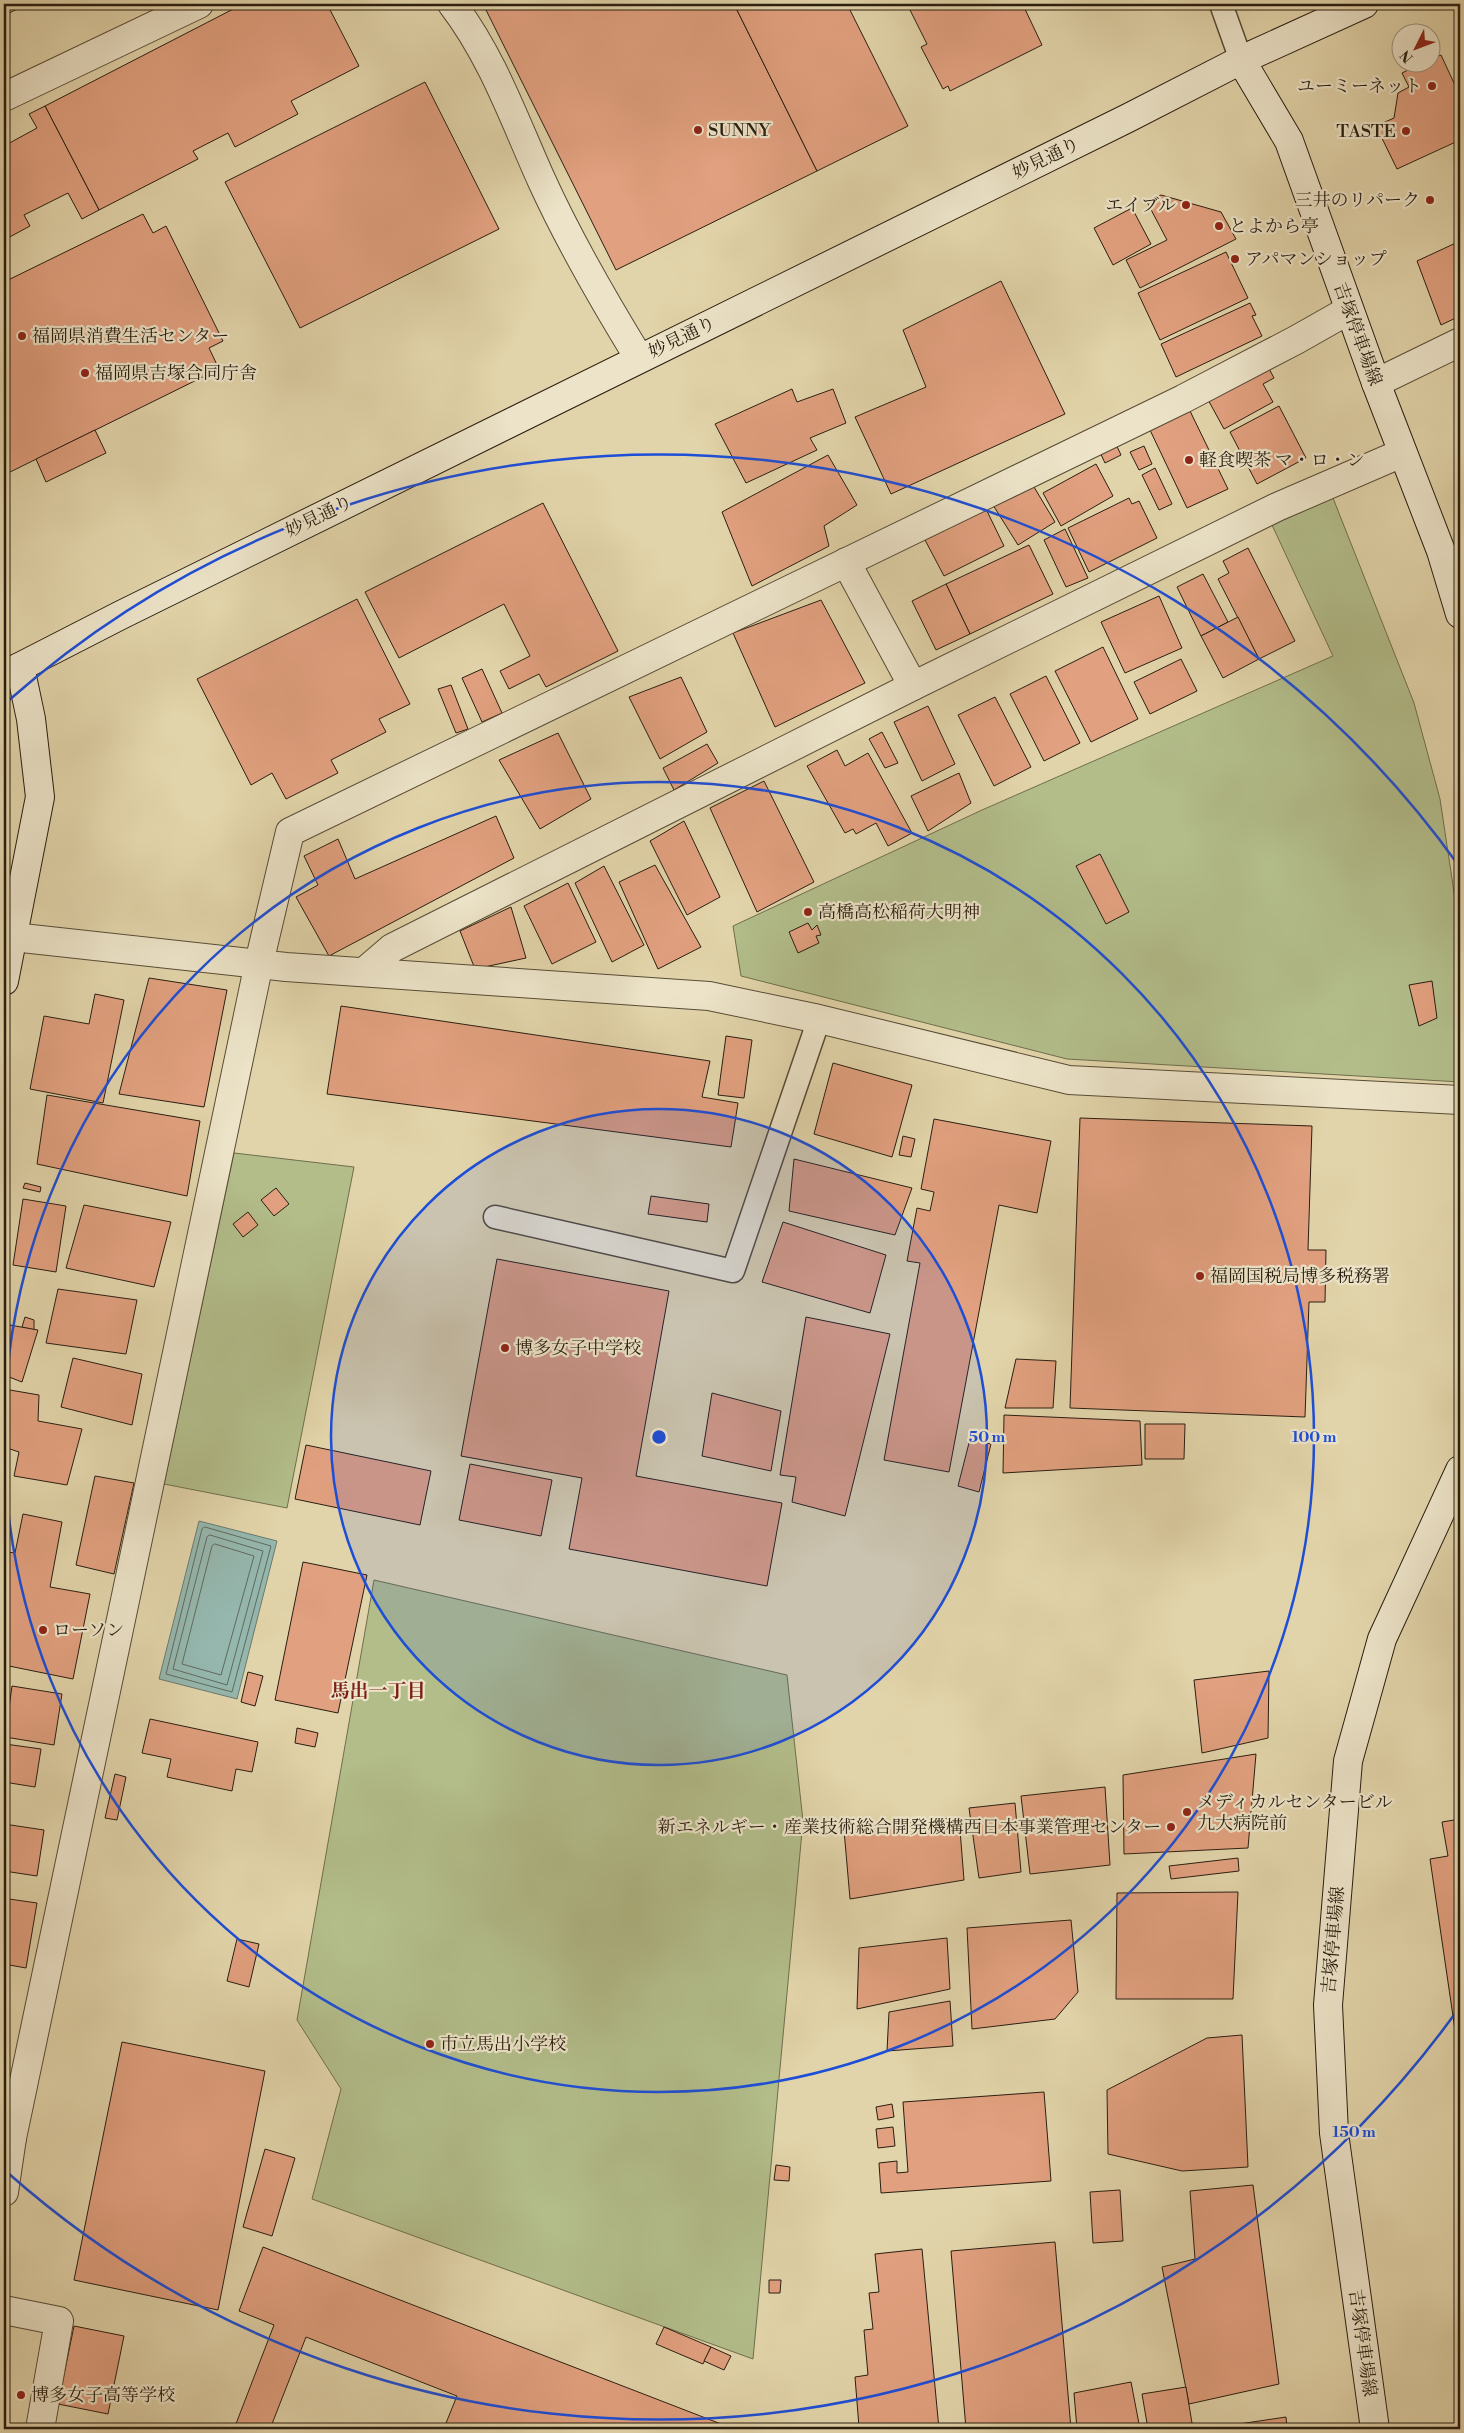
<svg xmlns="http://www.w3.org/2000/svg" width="1464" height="2433" viewBox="0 0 1464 2433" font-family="'Libre Bodoni','Noto Serif JP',serif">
<rect width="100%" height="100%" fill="#e2d4aa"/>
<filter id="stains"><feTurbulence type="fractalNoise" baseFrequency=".004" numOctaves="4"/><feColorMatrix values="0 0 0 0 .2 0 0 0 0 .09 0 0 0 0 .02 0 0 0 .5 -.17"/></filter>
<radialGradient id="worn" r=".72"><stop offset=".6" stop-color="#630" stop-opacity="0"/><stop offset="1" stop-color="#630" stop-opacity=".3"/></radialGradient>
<g fill="#b2bd8a" stroke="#6e6e4d">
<polygon points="1333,498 1414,703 1440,799 1460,932 1460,1082 1067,1059 741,976 733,926 982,810 1333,656 1272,525"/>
<polygon points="234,1153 354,1167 287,1508 164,1484"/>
<polygon points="374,1580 787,1675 803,1821 753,2359 312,2199 341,2089 297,2020"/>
</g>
<polygon fill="#95b7ae" stroke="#6a7a6f" points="199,1521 277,1541 237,1699 159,1679"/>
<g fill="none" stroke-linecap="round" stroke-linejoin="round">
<g stroke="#5f6a5f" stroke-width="1">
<polygon points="205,1527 271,1546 232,1692 166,1674 202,1529"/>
<polygon points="210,1535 263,1551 227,1685 173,1669 207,1537"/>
<polygon points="215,1544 254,1556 221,1675 182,1664 212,1546"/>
</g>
</g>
<g fill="#e1a07f" stroke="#291e10">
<polygon points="243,4 327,4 359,66 291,101 298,114 235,147 228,133 193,151 198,159 99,210 45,106"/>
<polygon points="483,4 734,4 817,171 616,270"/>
<polygon points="734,4 847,4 908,126 817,171"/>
<polygon points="907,4 1030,4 1024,7 1042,45 950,91 948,86 943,89 921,47 927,44"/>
<polygon points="1441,55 1460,96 1460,140 1397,169 1376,126 1394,118 1398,93 1409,87 1402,73 1424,62 1432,62 1432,59"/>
<polygon points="425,82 499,229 300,328 225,182"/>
<polygon points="45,106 99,210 82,219 68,193 24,215 30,226 4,240 4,146 37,128 29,114"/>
<polygon points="1161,195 1221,212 1236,239 1140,288 1126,260 1167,240 1147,202"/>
<polygon points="1132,208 1151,244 1113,265 1094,228"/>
<polygon points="143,214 153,233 166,226 223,341 209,348 219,369 4,475 4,282"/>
<polygon points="1460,241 1460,316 1441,325 1417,261"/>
<polygon points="1226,252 1248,298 1160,340 1138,293"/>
<polygon points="1001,281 1065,414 891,494 855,417 926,387 903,330"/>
<polygon points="1250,303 1256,315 1252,316 1262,336 1176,377 1161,344"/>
<polygon points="1266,363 1274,378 1263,384 1273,402 1224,429 1206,396"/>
<polygon points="792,389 797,402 833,389 846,423 810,438 817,450 746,483 715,424"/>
<polygon points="1279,406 1306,458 1257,484 1230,432"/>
<polygon points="1190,411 1228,489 1187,508 1150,430"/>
<polygon points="95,430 106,453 46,482 36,459"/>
<polygon points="1114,440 1121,455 1105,463 1098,448"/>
<polygon points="1144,446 1152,464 1139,470 1130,452"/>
<polygon points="828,455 857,505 824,526 829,546 752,586 722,512"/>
<polygon points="1096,464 1113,496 1061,526 1043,493"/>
<polygon points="1155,468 1172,504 1159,510 1142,475"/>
<polygon points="1031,482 1055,522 1018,545 993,505"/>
<polygon points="1129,498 1132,504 1139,501 1157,538 1089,572 1068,528"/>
<polygon points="543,503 618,651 546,687 539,674 509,689 500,671 530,656 504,604 399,658 365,592"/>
<polygon points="986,509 1004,546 944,576 925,540"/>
<polygon points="1065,529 1088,578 1066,587 1044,540"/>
<polygon points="1029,545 1053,594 970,634 946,584"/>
<polygon points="1248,548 1295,641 1259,659 1218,579 1229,573 1223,561"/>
<polygon points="1203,574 1228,622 1201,636 1177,587"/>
<polygon points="946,584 970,634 936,650 912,601"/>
<polygon points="1159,596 1182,648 1125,673 1101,622"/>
<polygon points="357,599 410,704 379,719 386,732 331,760 338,773 286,799 272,773 251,785 197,679"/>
<polygon points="821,600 865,683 775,727 733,633"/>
<polygon points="1238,617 1259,659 1223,678 1201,636"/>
<polygon points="1103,647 1138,719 1091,742 1055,671"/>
<polygon points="1181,659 1197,691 1150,714 1134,682"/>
<polygon points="482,669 502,713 482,722 462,678"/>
<polygon points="1046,676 1080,743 1044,761 1010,694"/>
<polygon points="681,677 707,732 660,759 629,697"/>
<polygon points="451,685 468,729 456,733 438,689"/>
<polygon points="995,697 1031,767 994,786 958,715"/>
<polygon points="928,706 955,764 922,781 894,722"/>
<polygon points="882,732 898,763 885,768 869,739"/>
<polygon points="558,733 591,799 540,829 499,760"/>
<polygon points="707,744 718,763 674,790 663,768"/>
<polygon points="837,750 845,766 868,753 912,833 888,846 876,823 856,834 853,829 845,833 807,766"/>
<polygon points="959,773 971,803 928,831 911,796"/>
<polygon points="764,781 814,882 757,912 710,808"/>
<polygon points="496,816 514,858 329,956 296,897 318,885 304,856 338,839 355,879"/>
<polygon points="684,821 720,897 687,915 650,841"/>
<polygon points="1100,854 1129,912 1106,924 1076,866"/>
<polygon points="655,865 701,947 658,969 619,882"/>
<polygon points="604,866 644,945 612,962 575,883"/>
<polygon points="568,883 596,942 552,964 524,906"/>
<polygon points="511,907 526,958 475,969 460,931"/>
<polygon points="808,923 812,930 817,925 821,935 816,936 819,943 798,953 789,932"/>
<polygon points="149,978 227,990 204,1107 119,1094"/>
<polygon points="1432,981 1437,1018 1419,1026 1409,985"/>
<polygon points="95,994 124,1000 103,1103 30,1089 44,1016 89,1024"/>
<polygon points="341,1006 710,1061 702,1097 738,1103 731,1147 327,1094"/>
<polygon points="726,1036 752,1040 744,1098 718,1095"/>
<polygon points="833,1063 912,1085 892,1157 814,1134"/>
<polygon points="47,1095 200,1121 187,1196 37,1164"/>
<polygon points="1080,1118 1312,1126 1308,1250 1326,1250 1325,1302 1309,1302 1305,1417 1070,1408"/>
<polygon points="934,1119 1051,1141 1037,1213 999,1205 949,1472 884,1460 920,1263 907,1261 917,1208 930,1211 934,1192 921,1189"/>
<polygon points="903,1136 915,1139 911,1157 899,1155"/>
<polygon points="794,1159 912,1188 895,1235 789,1211"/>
<polygon points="25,1183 41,1187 40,1192 23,1188"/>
<polygon points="276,1188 289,1204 274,1216 261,1200"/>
<polygon points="651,1196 709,1204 707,1222 648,1214"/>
<polygon points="23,1199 66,1206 56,1272 13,1265"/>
<polygon points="84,1205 171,1222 154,1287 66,1268"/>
<polygon points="248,1212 258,1225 243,1237 233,1224"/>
<polygon points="783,1222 886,1255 870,1313 762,1282"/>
<polygon points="497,1259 669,1291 636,1476 782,1503 767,1586 569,1549 582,1478 461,1456"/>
<polygon points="58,1289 137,1300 126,1354 46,1343"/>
<polygon points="25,1317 34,1320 34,1330 22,1327"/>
<polygon points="806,1317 890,1334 845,1516 792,1502 796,1477 780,1475"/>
<polygon points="4,1324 38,1330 22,1382 4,1375"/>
<polygon points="73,1358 142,1374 132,1425 61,1407"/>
<polygon points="1016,1359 1056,1361 1053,1408 1005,1408"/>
<polygon points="4,1389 39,1395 38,1421 82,1429 67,1485 14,1476 19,1452 4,1447"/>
<polygon points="712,1393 781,1411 771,1471 702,1456"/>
<polygon points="1004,1415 1140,1421 1142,1465 1003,1473"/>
<polygon points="1145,1424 1185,1424 1184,1459 1145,1459"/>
<polygon points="970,1439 991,1444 979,1492 958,1486"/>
<polygon points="306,1445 431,1471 420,1525 295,1499"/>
<polygon points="470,1464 552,1480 541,1536 459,1520"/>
<polygon points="95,1476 134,1483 114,1574 76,1565"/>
<polygon points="23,1514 62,1522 50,1587 90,1594 73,1679 4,1665 4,1566 7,1552 15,1553"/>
<polygon points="303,1562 367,1575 338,1713 275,1700"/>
<polygon points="1269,1671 1268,1738 1202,1753 1194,1680"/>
<polygon points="248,1672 263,1676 255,1706 241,1702"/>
<polygon points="12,1686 62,1694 54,1745 5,1737"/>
<polygon points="150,1719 258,1742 252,1772 236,1769 232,1791 167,1777 171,1759 142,1753"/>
<polygon points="297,1728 318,1733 315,1747 295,1743"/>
<polygon points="5,1744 41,1749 35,1787 4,1782"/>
<polygon points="1256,1754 1248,1848 1124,1854 1123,1775"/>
<polygon points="115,1774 126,1777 117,1820 105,1818"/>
<polygon points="1105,1787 1110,1865 1030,1874 1021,1796"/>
<polygon points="1015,1803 1021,1872 979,1878 969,1808"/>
<polygon points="959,1817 964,1880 850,1899 844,1830"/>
<polygon points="1460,1819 1460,2064 1430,1859 1448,1856 1442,1822"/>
<polygon points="4,1824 44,1830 37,1876 4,1871"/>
<polygon points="1238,1858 1239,1871 1171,1879 1169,1866"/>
<polygon points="1238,1892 1233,1999 1116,1999 1117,1893"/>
<polygon points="9,1899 37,1903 26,1968 4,1964 4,1931"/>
<polygon points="1071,1920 1078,1992 1055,2019 972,2029 967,1928"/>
<polygon points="947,1938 950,1989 857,2009 859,1948"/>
<polygon points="237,1939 259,1944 249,1987 227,1981"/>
<polygon points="950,2001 953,2046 887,2051 889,2012"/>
<polygon points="1242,2035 1248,2167 1182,2171 1108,2154 1107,2090 1207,2038"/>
<polygon points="122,2042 265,2071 218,2310 74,2280"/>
<polygon points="1044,2092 1051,2181 881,2193 879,2163 897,2161 897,2173 908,2172 903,2102"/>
<polygon points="892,2104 894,2117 878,2120 876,2107"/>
<polygon points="893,2127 895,2146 878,2148 876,2129"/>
<polygon points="265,2149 295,2158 272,2236 243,2227"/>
<polygon points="776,2165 790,2167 789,2181 774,2180"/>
<polygon points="1253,2185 1279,2384 1189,2404 1162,2267 1195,2259 1190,2191"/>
<polygon points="1120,2190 1123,2241 1093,2243 1090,2192"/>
<polygon points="1055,2242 1071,2429 966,2429 951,2251"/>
<polygon points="263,2247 734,2429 537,2429 524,2425 523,2429 448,2429 444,2428 457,2396 306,2337 270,2429 234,2429 274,2325 239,2311"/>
<polygon points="922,2249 939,2429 837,2429 859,2427 855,2377 868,2375 864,2330 873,2329 869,2293 879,2292 875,2254"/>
<polygon points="769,2280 781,2280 780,2293 769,2293"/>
<polygon points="74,2326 124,2336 108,2414 58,2404"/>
<polygon points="664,2327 711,2347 703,2364 656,2344"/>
<polygon points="711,2347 731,2356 724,2370 704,2361"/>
<polygon points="1131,2382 1140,2429 1077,2429 1074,2393"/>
<polygon points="1186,2387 1192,2423 1148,2429 1142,2394"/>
<polygon points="1286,2417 1287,2429 1206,2429"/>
</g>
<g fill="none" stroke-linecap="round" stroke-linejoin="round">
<g stroke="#574c36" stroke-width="25">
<g id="lane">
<polyline points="1221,4 1241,60"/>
<polyline points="495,1217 733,1271 819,1019"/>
</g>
</g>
<g stroke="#574c36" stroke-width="30">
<g id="street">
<path d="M452,4c40,52 62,115 89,175 28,62 63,122 98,179"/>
<polyline points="4,97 199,4"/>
<polyline points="1376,383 1460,342"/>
<polyline points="846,562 913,686"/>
<polyline points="13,937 286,967 709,996 819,1019 1069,1080 1460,1100"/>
<polyline points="364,972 392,948 913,686 1277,507 1402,453"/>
<polyline points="4,2136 12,2138 259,963 290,832 1183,399 1296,340 1349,310"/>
<polyline points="4,2192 12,2138"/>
<polyline points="4,2310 59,2321 40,2429"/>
</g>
</g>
<g stroke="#291e10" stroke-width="30">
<g id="secondary">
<polyline points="1241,60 1289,141 1376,383 1441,551 1460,614"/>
<polyline points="4,675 121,615 1128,118 1241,60 1364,4"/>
<polyline points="4,981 40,797 31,719 20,667"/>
<polyline points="1375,2429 1334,2133 1328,2005 1348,1761 1382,1639 1460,1470"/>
</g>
</g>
<use href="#lane" stroke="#ece3c8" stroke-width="22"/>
<use href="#street" stroke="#ece3c8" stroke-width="28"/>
<use href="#secondary" stroke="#ece3c8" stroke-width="28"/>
<g stroke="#291e10" stroke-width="5.5">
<polyline id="rail" points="4,13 22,4"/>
</g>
<use href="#rail" stroke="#ece3c8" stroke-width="4" stroke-dasharray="11" stroke-linecap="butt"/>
</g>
<circle cx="659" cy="1437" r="328" fill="#1d4ed8" fill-opacity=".12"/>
<g fill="none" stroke="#1d4ed8" stroke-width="2.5">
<circle cx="659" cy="1437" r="328"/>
<circle cx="659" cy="1437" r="655"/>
<path d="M1459 2008A983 983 0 0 1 8 2173M8 701A983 983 0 0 1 1459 866"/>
</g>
<g fill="#8f2418" stroke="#ece3c8" stroke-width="2">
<circle cx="1432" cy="86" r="5"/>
<circle cx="698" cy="130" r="5"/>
<circle cx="1406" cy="131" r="5"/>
<circle cx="1430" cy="200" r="5"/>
<circle cx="1186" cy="205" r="5"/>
<circle cx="1219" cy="226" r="5"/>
<circle cx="1235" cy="259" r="5"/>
<circle cx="22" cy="336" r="5"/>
<circle cx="85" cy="373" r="5"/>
<circle cx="1189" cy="460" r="5"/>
<circle cx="808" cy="912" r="5"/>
<circle cx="1200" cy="1276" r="5"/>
<circle cx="505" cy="1348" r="5"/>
<circle cx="43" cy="1630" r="5"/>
<circle cx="1187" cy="1812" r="5"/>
<circle cx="1171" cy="1827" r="5"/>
<circle cx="430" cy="2044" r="5"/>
<circle cx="21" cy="2395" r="5"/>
</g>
<g text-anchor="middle" stroke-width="4.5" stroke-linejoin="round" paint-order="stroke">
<g font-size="18" fill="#291e10" stroke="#ece3c8" text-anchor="start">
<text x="1422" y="92" text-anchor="end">ユーミーネット</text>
<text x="708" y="136">SUNNY</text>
<text x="1396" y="137" text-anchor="end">TASTE</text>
<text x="1420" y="206" text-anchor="end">三井のリパーク</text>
<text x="1176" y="211" text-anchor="end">エイブル</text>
<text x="1229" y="232">とよから亭</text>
<text x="1245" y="265">アパマンショップ</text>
<text x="32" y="342">福岡県消費生活センター</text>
<text x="95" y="379">福岡県吉塚合同庁舎</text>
<text x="1199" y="466">軽食喫茶 マ・ロ・ン</text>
<text x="818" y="918">高橋高松稲荷大明神</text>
<text x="1210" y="1282">福岡国税局博多税務署</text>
<text x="515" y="1354">博多女子中学校</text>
<text x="53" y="1636">ローソン</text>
<text x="1197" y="1808">メディカルセンタービル<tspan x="1197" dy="21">九大病院前</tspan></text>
<text x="1161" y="1833" text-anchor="end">新エネルギー・産業技術総合開発機構西日本事業管理センター</text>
<text x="440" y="2050">市立馬出小学校</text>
<text x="31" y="2401">博多女子高等学校</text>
</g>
<g font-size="18" fill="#291e10" stroke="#ece3c8">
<text transform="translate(1046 158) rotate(-26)" y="6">妙見通り</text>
<text transform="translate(1358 334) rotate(70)" y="6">吉塚停車場線</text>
<text transform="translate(682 337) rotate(-26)" y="6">妙見通り</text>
<text transform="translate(319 516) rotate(-26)" y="6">妙見通り</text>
<text transform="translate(1333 1940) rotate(-85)" y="6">吉塚停車場線</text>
<text transform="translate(1363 2343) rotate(82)" y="6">吉塚停車場線</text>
</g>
<g font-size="19" font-weight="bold" fill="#7a1f14" stroke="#ece3c8">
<text x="378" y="1697">馬出一丁目</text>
</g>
</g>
<circle cx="659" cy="1437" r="8" fill="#1d4ed8" stroke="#ece3c8" stroke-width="2.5"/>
<g font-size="15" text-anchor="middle" font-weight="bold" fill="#1d4ed8" stroke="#ece3c8" stroke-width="4.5" stroke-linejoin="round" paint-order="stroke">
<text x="987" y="1442">50 m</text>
<text x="1314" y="1442">100 m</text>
<text x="1354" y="2137">150 m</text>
</g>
<rect width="1464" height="2433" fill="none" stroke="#e2d4aa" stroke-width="20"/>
<rect x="5" y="5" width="1454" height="2423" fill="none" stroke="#291e10" stroke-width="2.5"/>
<rect x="10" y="10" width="1444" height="2413" fill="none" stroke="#291e10"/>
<g transform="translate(1416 48) rotate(228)"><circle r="24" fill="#ece3c8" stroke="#9e947e"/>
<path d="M0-4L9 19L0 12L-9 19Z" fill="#8f2418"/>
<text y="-8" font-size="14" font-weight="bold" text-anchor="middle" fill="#291e10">N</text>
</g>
<rect width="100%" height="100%" filter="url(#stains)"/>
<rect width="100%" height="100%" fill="url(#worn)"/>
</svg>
